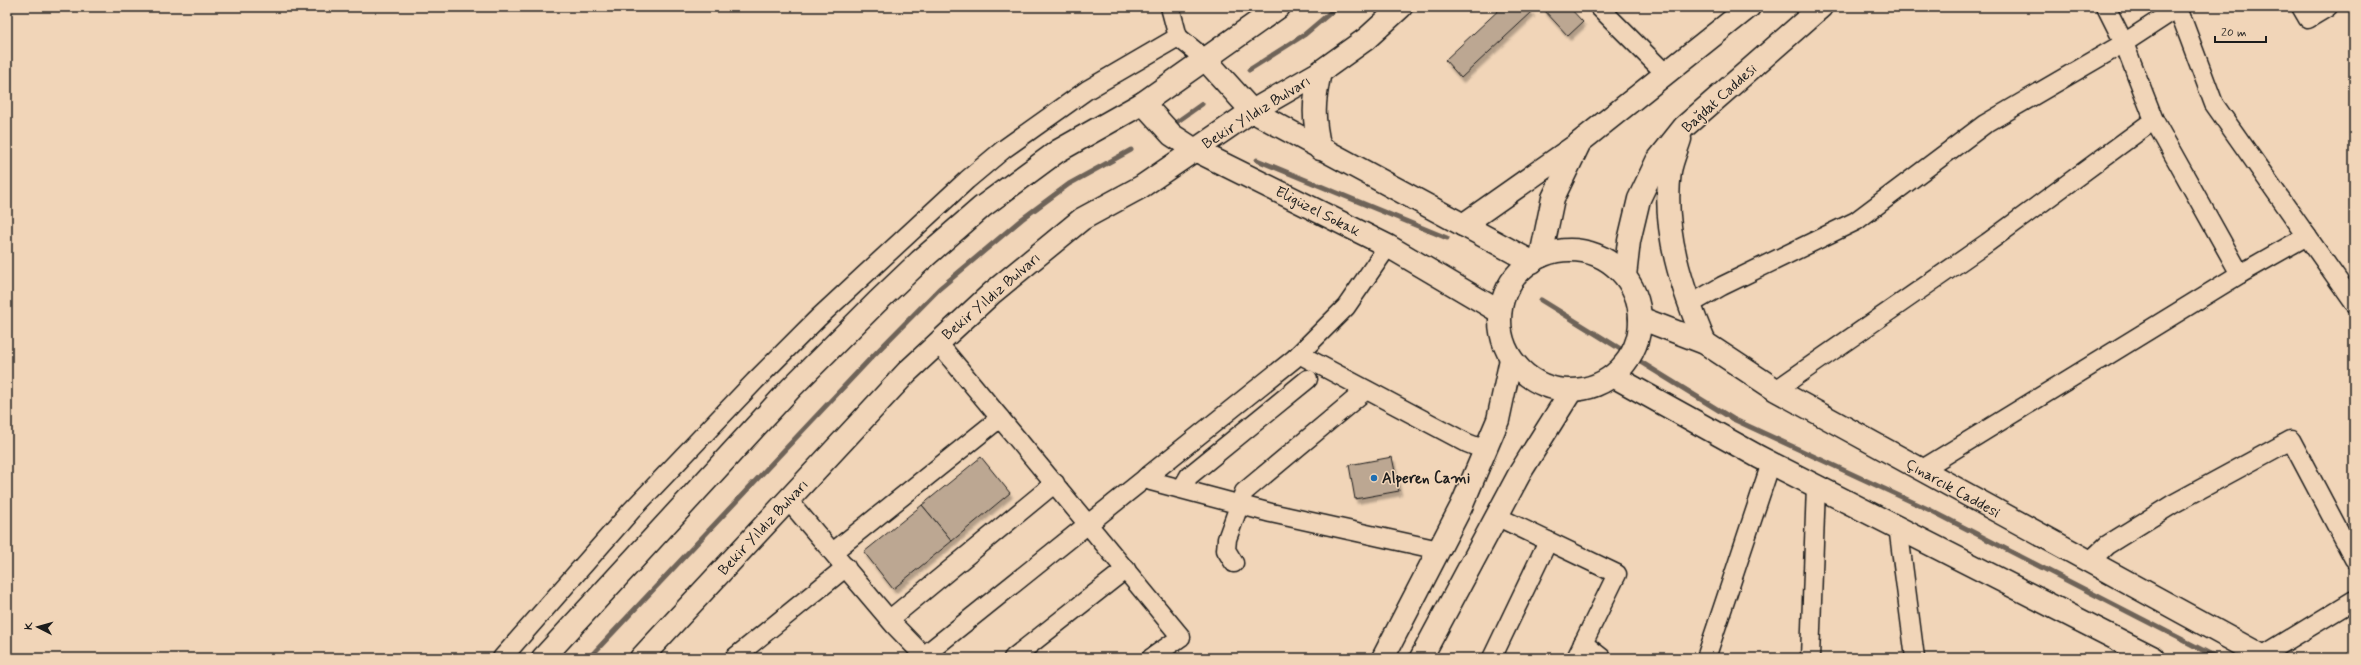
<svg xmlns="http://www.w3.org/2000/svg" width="2361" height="665" viewBox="0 0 2361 665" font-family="Mynerve,sans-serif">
<defs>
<filter id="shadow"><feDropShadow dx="2.5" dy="4.5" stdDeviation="1" flood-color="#0004"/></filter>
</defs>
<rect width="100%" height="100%" fill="#f1d5b8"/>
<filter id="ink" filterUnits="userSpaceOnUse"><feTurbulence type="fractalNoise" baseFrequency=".025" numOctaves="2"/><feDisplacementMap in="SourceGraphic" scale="8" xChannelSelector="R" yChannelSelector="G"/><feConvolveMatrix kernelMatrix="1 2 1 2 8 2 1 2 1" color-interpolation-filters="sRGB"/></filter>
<g filter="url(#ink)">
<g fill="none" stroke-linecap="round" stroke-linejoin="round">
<g stroke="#6e6359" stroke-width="5">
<polyline points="1249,70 1304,35 1337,7"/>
<polyline points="1171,126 1202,104"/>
<polyline points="1257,160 1447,238"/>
<polyline points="1541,300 1622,350"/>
<polyline points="1639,361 1733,419 1932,511 2218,658"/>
<polyline points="589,658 869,360 939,289 1022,219 1069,184 1131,150"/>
</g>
</g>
<g fill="#bca792" stroke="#1c1c1c" filter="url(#shadow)">
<polygon points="1502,7 1527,7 1532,12 1461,78 1445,60"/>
<polygon points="1547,7 1569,7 1583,22 1568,36 1544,10"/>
<polygon points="981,457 1010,493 952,541 922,505"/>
<polygon points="1392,457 1399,491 1355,499 1349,465"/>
<polygon points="922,505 952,541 893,589 864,552"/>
</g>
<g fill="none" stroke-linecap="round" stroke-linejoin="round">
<g stroke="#1c1c1c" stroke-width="21">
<g id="minor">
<polyline points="1599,7 1665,73"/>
<polyline points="2106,7 2124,43 2154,120 2240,274"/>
<polyline points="2301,7 2308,19 2328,7"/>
<polyline points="2178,8 2214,104 2354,303"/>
<polyline points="1178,37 1205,59"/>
<polyline points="1689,305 1722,286 1856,221 1985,124 2124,43 2179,7"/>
<polyline points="938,343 1181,637 1151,658"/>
<polyline points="1299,354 1467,443 1485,450"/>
<polyline points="1776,390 1987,243 2154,120"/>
<polyline points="1921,470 2240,274 2307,236"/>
<polyline points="1146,477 1151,481 1271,513 1439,550"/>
<polyline points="1182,488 1189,476 1308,379"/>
<polyline points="788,500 894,625 926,658"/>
<polyline points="1496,516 1617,574 1576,658"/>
<polyline points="1898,526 1915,658"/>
<polyline points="833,552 1000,418"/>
<polyline points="2089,562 2107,545 2173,504 2291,440 2354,559"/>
<polyline points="1234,563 1226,550 1227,539 1244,492 1366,390"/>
<polyline points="890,619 1055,483"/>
<polyline points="1583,643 1602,658"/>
<polyline points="2262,656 2354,600"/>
<polyline points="502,658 631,511 755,381 818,318 967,180 1004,149 1087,90 1178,37 1170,7"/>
<polyline points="734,658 846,567"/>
<polyline points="921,658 1294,359 1346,307 1388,246"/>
<polyline points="1013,658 1126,569"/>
<polyline points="1492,658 1548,541"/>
<polyline points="1706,658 1771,463"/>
<polyline points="1810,658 1816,485"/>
</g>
</g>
<g stroke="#1c1c1c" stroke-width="25">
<g id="major">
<polyline points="1205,59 1252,111 1532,262"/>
<path d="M1320,72c-7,32 -7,46 0,77"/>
<polyline points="1143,103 1172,135 1195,150 1388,246 1500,312"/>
<path d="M1680,139c-3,10 -8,21 -10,32 -8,59 12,118 35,172"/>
<polyline points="1463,225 1578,144"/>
<circle cx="1570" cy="320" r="70"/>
<polyline points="1541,256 1553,198 1580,142 1749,7"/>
<polyline points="1625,276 1629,241 1639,199 1657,161 1684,127 1821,7"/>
<polyline points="1640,318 1705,343 1776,390 2266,658"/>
<polyline points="1613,376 1759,457 2154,658"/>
<polyline points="543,658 792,387 877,302 920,261 982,207 1058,151 1143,103 1279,7"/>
<polyline points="641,658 907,372 992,293 1082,219 1141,187 1252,111 1320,72 1366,39 1401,7"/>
<polyline points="1383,658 1461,507 1498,420 1511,359"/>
<polyline points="1421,658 1521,471 1571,391"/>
</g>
</g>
<use href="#minor" stroke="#f1d5b8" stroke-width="18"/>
<use href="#major" stroke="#f1d5b8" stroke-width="22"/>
</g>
</g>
<circle fill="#1f6fb2" stroke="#f1d5b8" stroke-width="1.5" cx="1374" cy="478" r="4"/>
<g text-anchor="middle" stroke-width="3" stroke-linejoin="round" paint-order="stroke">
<g font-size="15" fill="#1c1c1c" stroke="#f1d5b8">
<text transform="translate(1719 98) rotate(-42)" y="5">Bağdat Caddesi</text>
<text transform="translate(1256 112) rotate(-32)" y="5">Bekir Yıldız Bulvarı</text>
<text transform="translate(1318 211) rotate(27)" y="5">Eligüzel Sokak</text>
<text transform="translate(991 296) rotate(-41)" y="5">Bekir Yıldız Bulvarı</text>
<text transform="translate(1953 488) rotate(29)" y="5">Çınarcık Caddesi</text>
<text transform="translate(763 527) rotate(-47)" y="5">Bekir Yıldız Bulvarı</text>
</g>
<g font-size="15" font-weight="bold" fill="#1c1c1c" stroke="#f1d5b8" text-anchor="start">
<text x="1382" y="483">Alperen Cami</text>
</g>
</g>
<rect width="2361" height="665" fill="none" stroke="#f1d5b8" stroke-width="24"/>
<rect x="12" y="12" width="2337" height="641" fill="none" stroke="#1c1c1c" stroke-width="1.5" filter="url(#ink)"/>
<g transform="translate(38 627) rotate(276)" stroke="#f1d5b8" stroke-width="3" paint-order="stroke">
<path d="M0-3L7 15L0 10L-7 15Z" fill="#1c1c1c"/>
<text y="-6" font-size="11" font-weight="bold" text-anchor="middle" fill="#1c1c1c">K</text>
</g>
<path d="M2215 36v6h51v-6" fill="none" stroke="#1c1c1c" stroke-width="2"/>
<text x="2221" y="36" font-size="12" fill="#1c1c1c" stroke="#f1d5b8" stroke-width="3" paint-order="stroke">20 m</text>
</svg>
